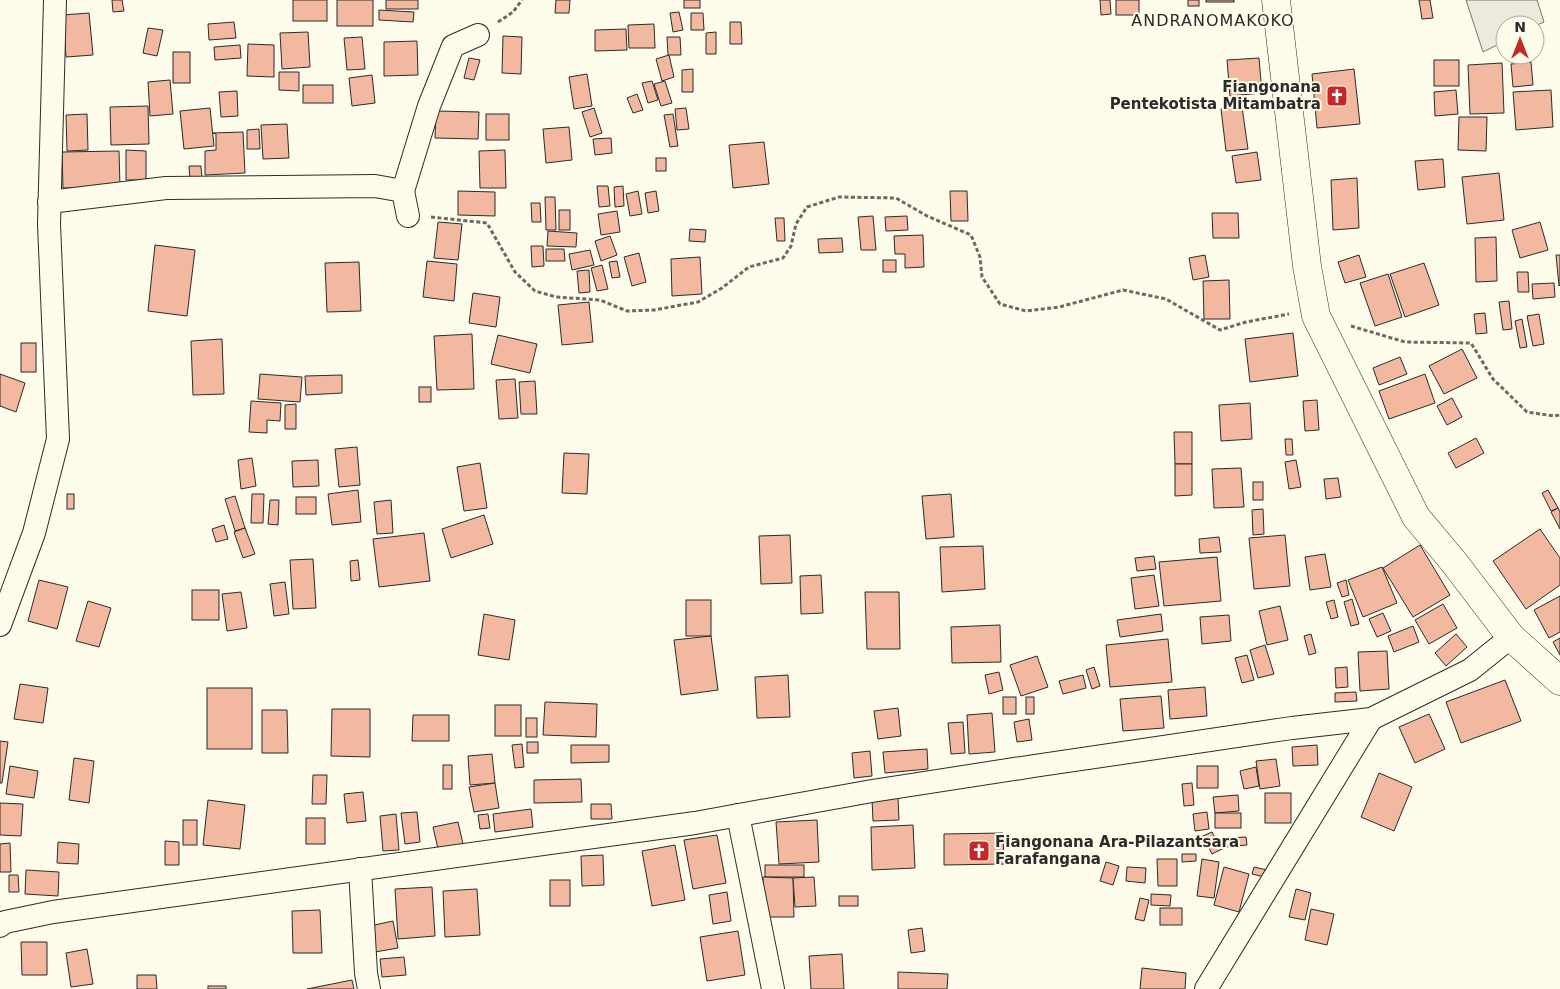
<svg xmlns="http://www.w3.org/2000/svg" width="1560" height="989" viewBox="0 0 1560 989" font-family="'DejaVu Sans',sans-serif">
<rect width="100%" height="100%" fill="#fdfbea"/>
<polygon fill="#ecebdb" stroke="#74746e" points="1466,0 1537,0 1544,22 1535,26 1535,25 1505,25 1505,41 1483,52"/>
<g fill="#f2b8a0" stroke="#2b2b2b">
<polygon points="112,0 122,0 124,11 113,12"/>
<rect x="293" y="0" width="34" height="21"/>
<rect x="337" y="0" width="36" height="26"/>
<rect x="386" y="0" width="32" height="9"/>
<polygon points="556,0 570,0 569,13 555,13"/>
<rect x="684" y="0" width="16" height="8"/>
<polygon points="1100,0 1110,0 1111,14 1101,15"/>
<rect x="1116" y="0" width="23" height="15"/>
<rect x="1188" y="0" width="11" height="6"/>
<rect x="1206" y="0" width="28" height="2"/>
<polygon points="1419,0 1430,0 1433,18 1422,19"/>
<polygon points="379,10 414,12 413,22 379,20"/>
<polygon points="679,12 683,30 673,32 670,13"/>
<polygon points="89,13 93,55 66,57 63,15"/>
<polygon points="691,13 703,13 704,30 691,30"/>
<polygon points="234,22 236,38 209,40 208,24"/>
<polygon points="730,22 741,22 742,44 730,44"/>
<polygon points="654,24 655,48 629,48 628,25"/>
<polygon points="148,28 163,30 157,56 143,53"/>
<polygon points="626,29 627,50 595,51 595,30"/>
<polygon points="308,32 310,67 282,69 280,33"/>
<polygon points="716,32 716,54 706,54 706,33"/>
<polygon points="503,36 522,37 521,74 502,73"/>
<polygon points="362,37 365,69 347,70 344,38"/>
<polygon points="667,37 680,37 681,55 668,55"/>
<polygon points="417,41 418,75 384,76 384,42"/>
<polygon points="248,44 274,45 274,77 247,76"/>
<polygon points="240,45 241,58 215,60 214,47"/>
<rect x="173" y="52" width="17" height="31"/>
<polygon points="669,55 674,77 662,81 656,59"/>
<polygon points="469,58 480,60 474,80 464,78"/>
<polygon points="1259,58 1262,93 1230,96 1227,60"/>
<rect x="1434" y="60" width="25" height="26"/>
<polygon points="1531,62 1533,85 1513,87 1511,64"/>
<polygon points="1502,63 1504,113 1470,114 1468,65"/>
<polygon points="693,69 693,92 682,92 682,70"/>
<polygon points="1354,69 1360,124 1317,128 1312,74"/>
<polygon points="279,72 299,72 299,91 279,90"/>
<polygon points="587,74 592,106 574,109 569,77"/>
<polygon points="372,75 375,103 352,106 349,78"/>
<polygon points="170,80 173,114 150,116 148,82"/>
<polygon points="652,81 658,100 648,103 642,83"/>
<polygon points="665,81 672,103 661,106 654,84"/>
<rect x="303" y="85" width="30" height="18"/>
<polygon points="1456,90 1458,114 1435,116 1434,92"/>
<polygon points="1551,90 1553,127 1516,130 1513,92"/>
<polygon points="237,91 238,116 221,117 219,92"/>
<polygon points="637,94 643,110 633,113 627,98"/>
<polygon points="148,106 149,144 111,145 110,107"/>
<polygon points="1242,107 1248,149 1226,151 1221,109"/>
<polygon points="210,108 214,146 184,149 180,111"/>
<polygon points="594,108 602,133 590,137 582,112"/>
<polygon points="686,108 689,129 677,130 675,109"/>
<polygon points="436,111 479,112 478,139 435,138"/>
<polygon points="87,114 88,150 67,151 66,115"/>
<rect x="486" y="114" width="23" height="26"/>
<polygon points="673,114 678,146 670,147 664,115"/>
<polygon points="1459,117 1487,117 1486,151 1458,150"/>
<polygon points="287,124 289,158 263,159 261,125"/>
<polygon points="569,127 572,160 546,163 543,129"/>
<polygon points="259,129 260,149 247,149 247,130"/>
<polygon points="243,132 245,173 205,175 205,151 216,150 216,134 213,133"/>
<polygon points="611,138 612,153 595,155 593,139"/>
<polygon points="764,142 769,184 733,188 729,145"/>
<polygon points="126,150 146,151 146,180 126,180"/>
<polygon points="505,150 506,188 480,188 479,151"/>
<polygon points="119,151 120,187 63,188 62,152"/>
<polygon points="1257,152 1261,180 1236,183 1232,156"/>
<rect x="656" y="158" width="10" height="13"/>
<polygon points="1443,159 1445,187 1418,190 1415,161"/>
<polygon points="189,166 201,166 202,179 190,180"/>
<polygon points="1499,173 1504,220 1467,224 1462,177"/>
<polygon points="1357,178 1359,228 1333,230 1331,180"/>
<polygon points="597,186 608,186 610,206 599,207"/>
<polygon points="623,186 624,206 615,207 614,187"/>
<polygon points="458,191 495,192 495,216 458,215"/>
<polygon points="638,191 642,214 630,216 626,194"/>
<polygon points="656,191 659,211 648,213 645,193"/>
<polygon points="950,191 967,191 968,221 951,221"/>
<polygon points="545,197 555,197 556,230 546,230"/>
<polygon points="531,203 540,203 541,222 532,222"/>
<rect x="559" y="210" width="11" height="20"/>
<polygon points="617,211 620,232 601,235 598,214"/>
<polygon points="1212,213 1238,213 1239,238 1213,238"/>
<polygon points="873,216 876,250 861,250 858,217"/>
<polygon points="907,216 908,230 886,231 885,217"/>
<polygon points="775,218 784,218 785,241 777,241"/>
<polygon points="438,222 462,224 458,260 434,258"/>
<polygon points="1540,222 1548,250 1520,258 1512,230"/>
<polygon points="690,229 706,230 705,242 689,241"/>
<polygon points="548,231 577,233 576,247 547,246"/>
<polygon points="923,235 924,267 905,268 905,254 895,254 894,236"/>
<polygon points="610,236 617,255 601,261 595,241"/>
<polygon points="1496,237 1497,281 1476,282 1475,238"/>
<polygon points="842,238 843,252 819,253 818,239"/>
<polygon points="155,245 195,250 187,316 148,311"/>
<polygon points="531,246 543,246 544,266 532,267"/>
<polygon points="546,249 564,249 565,261 546,261"/>
<polygon points="590,250 594,265 572,270 569,254"/>
<polygon points="639,253 646,282 632,286 624,257"/>
<polygon points="1205,255 1209,277 1193,280 1189,258"/>
<polygon points="1359,255 1366,277 1345,283 1338,262"/>
<polygon points="1556,255 1560,255 1560,285 1559,286"/>
<polygon points="700,257 702,294 672,296 671,259"/>
<rect x="883" y="260" width="13" height="12"/>
<polygon points="427,261 457,264 454,301 423,297"/>
<polygon points="617,261 620,277 612,278 609,262"/>
<polygon points="359,262 361,311 327,312 325,263"/>
<polygon points="1424,263 1439,305 1405,317 1390,274"/>
<polygon points="602,265 608,289 597,291 591,268"/>
<polygon points="589,270 590,292 579,293 577,271"/>
<polygon points="1517,272 1528,272 1529,292 1518,292"/>
<polygon points="1388,274 1402,317 1375,326 1360,283"/>
<polygon points="1229,280 1230,319 1204,319 1203,281"/>
<polygon points="1554,283 1555,297 1533,299 1532,284"/>
<polygon points="473,293 500,297 496,327 469,323"/>
<polygon points="1509,301 1512,329 1503,330 1499,302"/>
<polygon points="589,302 593,342 562,345 558,305"/>
<polygon points="1485,313 1487,333 1476,334 1474,314"/>
<polygon points="1539,314 1544,344 1533,346 1527,316"/>
<polygon points="1522,319 1527,347 1520,348 1515,321"/>
<polygon points="1293,333 1298,376 1250,382 1245,339"/>
<polygon points="472,334 474,389 437,390 434,336"/>
<polygon points="498,335 537,344 530,373 491,364"/>
<polygon points="222,339 224,394 193,395 191,341"/>
<rect x="21" y="343" width="15" height="29"/>
<polygon points="1462,349 1477,378 1444,394 1429,366"/>
<polygon points="1400,357 1407,374 1379,385 1373,368"/>
<polygon points="0,374 25,383 16,412 0,406"/>
<polygon points="260,374 302,377 300,402 258,399"/>
<polygon points="1425,374 1435,403 1389,419 1379,391"/>
<polygon points="342,375 342,393 306,395 305,376"/>
<polygon points="515,379 518,418 499,419 496,380"/>
<polygon points="535,381 537,414 521,414 519,382"/>
<rect x="419" y="387" width="12" height="15"/>
<polygon points="1452,398 1462,417 1447,425 1437,406"/>
<polygon points="1317,400 1319,430 1305,431 1303,401"/>
<polygon points="251,401 281,403 280,421 267,420 267,433 249,432"/>
<polygon points="1250,403 1252,439 1221,441 1219,405"/>
<polygon points="296,404 296,429 285,429 285,405"/>
<polygon points="1174,432 1192,432 1192,464 1175,464"/>
<polygon points="1476,438 1484,453 1456,468 1448,453"/>
<polygon points="1285,439 1292,439 1293,455 1286,455"/>
<polygon points="357,447 360,485 339,487 335,449"/>
<polygon points="564,453 589,454 587,494 562,493"/>
<polygon points="252,458 256,486 241,489 238,460"/>
<polygon points="318,460 319,486 293,487 292,461"/>
<polygon points="1296,460 1301,487 1289,489 1285,462"/>
<polygon points="480,463 487,508 464,511 457,467"/>
<polygon points="1175,464 1192,464 1192,495 1175,496"/>
<polygon points="1241,468 1244,507 1214,508 1212,469"/>
<polygon points="1338,478 1341,497 1326,499 1324,479"/>
<rect x="1253" y="482" width="10" height="18"/>
<polygon points="358,490 361,522 332,525 328,494"/>
<polygon points="1548,490 1558,508 1551,511 1542,493"/>
<rect x="67" y="494" width="7" height="15"/>
<polygon points="252,494 264,494 263,523 251,523"/>
<polygon points="951,494 954,537 926,539 922,496"/>
<polygon points="235,496 245,528 235,531 225,499"/>
<rect x="296" y="497" width="20" height="17"/>
<polygon points="270,500 279,500 278,525 268,524"/>
<polygon points="391,500 393,533 377,534 374,502"/>
<polygon points="1558,508 1560,512 1560,529 1551,512"/>
<polygon points="1263,509 1264,534 1253,535 1252,510"/>
<polygon points="484,515 493,544 451,558 442,529"/>
<polygon points="224,525 228,539 216,542 212,529"/>
<polygon points="245,528 255,554 243,558 234,532"/>
<polygon points="1540,529 1560,558 1560,585 1526,609 1493,561"/>
<polygon points="424,533 430,581 379,587 373,539"/>
<polygon points="790,535 792,583 761,584 759,536"/>
<polygon points="1285,535 1290,586 1254,589 1249,538"/>
<polygon points="1219,537 1221,552 1200,553 1199,539"/>
<polygon points="1420,545 1450,595 1413,617 1383,568"/>
<polygon points="983,546 985,589 942,592 940,547"/>
<polygon points="1325,554 1331,587 1310,590 1305,557"/>
<polygon points="1154,556 1156,569 1137,571 1135,558"/>
<polygon points="1217,557 1221,601 1164,606 1159,562"/>
<polygon points="313,559 316,608 293,609 290,560"/>
<polygon points="358,560 360,580 351,581 350,561"/>
<polygon points="1382,567 1397,603 1363,617 1348,580"/>
<polygon points="821,575 823,613 801,614 800,576"/>
<polygon points="1154,575 1159,606 1135,609 1131,578"/>
<polygon points="39,580 68,587 57,629 28,621"/>
<polygon points="1346,580 1349,595 1342,597 1337,583"/>
<polygon points="285,582 289,614 274,616 270,584"/>
<rect x="192" y="590" width="27" height="30"/>
<polygon points="241,592 247,628 227,631 222,594"/>
<polygon points="865,592 899,592 900,649 867,649"/>
<polygon points="1560,596 1560,632 1549,638 1534,610"/>
<polygon points="1352,599 1359,624 1351,626 1344,602"/>
<rect x="686" y="600" width="25" height="36"/>
<polygon points="1334,600 1338,617 1331,619 1326,602"/>
<polygon points="88,601 111,608 99,647 76,641"/>
<polygon points="1443,604 1457,628 1429,644 1415,620"/>
<polygon points="1280,606 1288,640 1267,645 1259,611"/>
<polygon points="1383,613 1391,631 1377,637 1369,619"/>
<polygon points="484,614 515,620 509,660 478,655"/>
<polygon points="1161,614 1163,631 1120,637 1117,620"/>
<polygon points="1229,615 1231,641 1202,644 1200,617"/>
<polygon points="1000,625 1001,662 952,663 951,627"/>
<polygon points="1413,626 1419,642 1394,652 1388,636"/>
<polygon points="1311,634 1316,653 1309,655 1304,636"/>
<polygon points="1456,634 1467,647 1446,666 1435,653"/>
<polygon points="711,636 718,690 681,695 674,640"/>
<polygon points="1560,638 1560,655 1553,642"/>
<polygon points="1168,639 1172,682 1110,687 1106,645"/>
<polygon points="1265,645 1274,674 1258,678 1250,650"/>
<polygon points="1387,651 1389,689 1360,691 1358,652"/>
<polygon points="1247,655 1254,680 1242,683 1235,658"/>
<polygon points="1037,656 1048,687 1021,696 1010,665"/>
<polygon points="1094,667 1100,686 1092,689 1086,670"/>
<polygon points="1347,667 1348,687 1336,688 1335,668"/>
<polygon points="999,672 1003,690 989,694 985,675"/>
<polygon points="788,675 790,717 757,718 755,677"/>
<polygon points="1083,675 1086,688 1063,694 1059,681"/>
<polygon points="1505,680 1521,721 1461,743 1446,702"/>
<polygon points="20,684 48,688 43,723 14,719"/>
<polygon points="1205,687 1207,716 1170,719 1168,690"/>
<rect x="207" y="688" width="45" height="61"/>
<polygon points="1356,692 1357,701 1335,702 1335,693"/>
<polygon points="1161,696 1164,728 1123,731 1120,699"/>
<rect x="1003" y="697" width="13" height="17"/>
<rect x="1026" y="697" width="8" height="17"/>
<polygon points="545,702 597,704 596,737 543,735"/>
<rect x="495" y="705" width="26" height="31"/>
<polygon points="898,708 901,736 878,739 874,711"/>
<polygon points="332,709 370,709 370,757 331,756"/>
<polygon points="262,710 287,710 288,753 262,753"/>
<polygon points="992,713 995,752 969,754 967,715"/>
<polygon points="1429,714 1445,749 1415,763 1399,727"/>
<polygon points="413,715 449,715 449,741 412,741"/>
<rect x="526" y="718" width="11" height="19"/>
<polygon points="1029,719 1032,740 1017,742 1014,722"/>
<polygon points="963,722 965,753 951,754 948,723"/>
<polygon points="0,741 8,742 2,783 0,783"/>
<rect x="527" y="742" width="11" height="11"/>
<polygon points="522,744 524,767 515,768 512,745"/>
<polygon points="571,745 609,745 609,762 571,763"/>
<polygon points="1317,745 1318,765 1293,766 1292,747"/>
<polygon points="927,749 928,769 885,773 883,752"/>
<polygon points="870,751 872,776 854,778 852,753"/>
<polygon points="492,754 495,783 470,785 468,756"/>
<polygon points="74,758 94,761 89,803 69,800"/>
<polygon points="1276,759 1280,786 1260,789 1256,761"/>
<rect x="443" y="765" width="9" height="24"/>
<polygon points="10,766 38,771 34,798 6,794"/>
<rect x="1197" y="766" width="21" height="22"/>
<polygon points="1256,767 1259,786 1244,789 1240,771"/>
<polygon points="1379,773 1412,787 1394,831 1361,817"/>
<polygon points="313,775 327,775 326,804 312,804"/>
<polygon points="581,779 582,802 534,803 534,780"/>
<polygon points="495,783 499,808 474,812 469,787"/>
<polygon points="1192,783 1194,805 1184,806 1182,784"/>
<polygon points="363,792 366,821 347,823 344,794"/>
<rect x="1265" y="793" width="26" height="30"/>
<polygon points="1238,795 1239,811 1215,813 1213,797"/>
<polygon points="898,798 899,820 873,821 872,799"/>
<polygon points="208,800 245,805 240,849 203,845"/>
<polygon points="0,803 23,804 21,836 0,835"/>
<polygon points="591,804 611,804 612,819 591,819"/>
<polygon points="531,809 533,827 495,832 493,814"/>
<polygon points="417,812 420,842 405,844 401,813"/>
<polygon points="1207,812 1209,829 1195,831 1193,814"/>
<rect x="1215" y="813" width="26" height="15"/>
<polygon points="396,814 399,850 383,851 380,816"/>
<polygon points="488,814 490,828 480,829 478,815"/>
<rect x="306" y="818" width="19" height="26"/>
<rect x="183" y="820" width="14" height="25"/>
<polygon points="817,820 819,862 779,864 776,822"/>
<polygon points="458,822 463,844 438,849 433,827"/>
<polygon points="913,825 915,868 872,870 871,827"/>
<polygon points="1212,832 1215,838 1198,845 1196,839"/>
<polygon points="1003,833 1004,864 944,865 944,834"/>
<polygon points="717,835 726,883 693,889 684,840"/>
<polygon points="1246,837 1247,845 1226,847 1225,838"/>
<polygon points="1222,839 1226,847 1212,854 1208,846"/>
<polygon points="165,841 179,842 179,865 165,865"/>
<polygon points="58,842 79,844 78,864 57,863"/>
<polygon points="10,843 11,872 0,872 0,844"/>
<polygon points="675,845 685,900 652,906 642,851"/>
<polygon points="1182,854 1196,854 1196,861 1182,862"/>
<polygon points="603,855 604,885 582,886 581,856"/>
<polygon points="1157,859 1177,859 1177,886 1158,886"/>
<polygon points="1202,859 1219,862 1214,898 1197,896"/>
<polygon points="1106,862 1119,866 1113,885 1100,881"/>
<rect x="765" y="865" width="39" height="12"/>
<polygon points="1127,867 1146,868 1145,883 1126,881"/>
<polygon points="1224,867 1249,874 1239,912 1214,905"/>
<polygon points="1254,867 1267,870 1265,877 1252,874"/>
<polygon points="26,870 59,872 58,896 25,894"/>
<polygon points="9,875 18,875 19,892 9,892"/>
<polygon points="763,877 793,878 794,917 762,917"/>
<polygon points="814,877 816,906 795,907 793,878"/>
<rect x="550" y="880" width="20" height="26"/>
<polygon points="432,887 435,936 398,939 395,889"/>
<polygon points="477,889 480,935 445,937 443,891"/>
<polygon points="1296,889 1311,893 1305,920 1289,917"/>
<polygon points="727,892 731,921 713,924 709,895"/>
<polygon points="1151,894 1171,895 1170,906 1151,905"/>
<rect x="839" y="896" width="19" height="10"/>
<polygon points="1140,898 1149,900 1144,921 1135,919"/>
<rect x="1160" y="908" width="22" height="17"/>
<polygon points="1311,909 1334,914 1327,945 1305,940"/>
<polygon points="320,910 322,953 293,953 292,911"/>
<polygon points="393,921 398,948 375,952 370,926"/>
<polygon points="922,928 925,951 911,953 908,930"/>
<polygon points="738,931 745,975 707,981 700,937"/>
<polygon points="21,942 47,942 47,975 22,975"/>
<polygon points="87,949 93,984 71,987 66,953"/>
<polygon points="842,954 844,989 811,989 809,956"/>
<polygon points="404,957 406,975 382,977 380,959"/>
<polygon points="1142,968 1186,973 1185,989 1140,989"/>
<polygon points="898,972 948,974 947,989 898,989"/>
<polygon points="137,975 156,975 157,989 137,989"/>
<polygon points="352,980 354,989 307,989"/>
<rect x="208" y="986" width="18" height="3"/>
</g>
<g fill="none" stroke-linecap="round" stroke-linejoin="round">
<g stroke="#2b2b2b" stroke-width="24">
<g id="street">
<polyline points="403,191 429,106 453,46 478,35"/>
<polyline points="49,202 166,188 375,186 403,191 408,216"/>
<polyline points="0,625 34,533 58,439 49,224 55,0"/>
<polyline points="738,815 773,989"/>
<polyline points="360,869 366,973 369,989"/>
<polyline points="0,926 5,922 53,912 695,823 872,791 1034,766 1292,728 1371,719 1470,670 1511,637"/>
<polyline points="1206,989 1371,719"/>
</g>
</g>
<g stroke="#2b2b2b" stroke-width="29">
<polyline id="secondary" points="1276,0 1307,266 1316,316 1416,517 1453,561 1511,637 1560,681"/>
</g>
<g stroke="#6a6964" stroke-width="3" stroke-dasharray="4 2.5" stroke-linecap="butt">
<polyline points="498,22 513,12 522,0"/>
<polyline points="431,217 487,223 515,272 535,291 556,297 600,300 627,311 654,310 698,302 722,288 749,267 783,258 791,246 796,224 807,207 839,197 896,198 927,216 971,235 980,257 982,277 1000,304 1026,311 1059,307 1123,290 1166,299 1220,330 1246,322 1289,314"/>
<polyline points="1351,326 1405,342 1471,343 1493,379 1527,412 1554,416 1560,415"/>
</g>
<use href="#street" stroke="#fdfbea" stroke-width="22"/>
<use href="#secondary" stroke="#fdfbea" stroke-width="28"/>
</g>
<defs>
<g id="church-square" transform="scale(1.125)"><rect x="-9" y="-9" width="18" height="18" rx="4" fill="#c62828" stroke="#fdfbea"/><path d="M-1.2-6h2.4v3.5h3.3v2.4h-3.3V6h-2.4V-.1h-3.3v-2.4h3.3Z" fill="#fff"/></g>
</defs>
<g fill-rule="evenodd">
<use href="#church-square" x="1337" y="96"/>
<use href="#church-square" x="979" y="851"/>
</g>
<g text-anchor="middle" stroke-width="4" stroke-linejoin="round" paint-order="stroke">
<g font-size="15" font-weight="bold" fill="#2b2b2b" stroke="#fdfbea" text-anchor="end">
<text x="1321" y="92">Fiangonana<tspan x="1321" dy="17">Pentekotista Mitambatra</tspan></text>
<text x="995" y="847" text-anchor="start">Fiangonana Ara-Pilazantsara<tspan x="995" dy="17">Farafangana</tspan></text>
</g>
<g font-size="16" letter-spacing="1" fill="#2b2b2b" stroke="#fdfbea">
<text x="1213" y="26">ANDRANOMAKOKO</text>
</g>
</g>
<g transform="translate(1520 40)"><circle r="24" fill="#fdfbea" stroke="#a9a89e"/>
<path d="M0-4L9 19L0 12L-9 19Z" fill="#c62828"/>
<text y="-8" font-size="14" font-weight="bold" text-anchor="middle" fill="#2b2b2b">N</text>
</g>
</svg>
